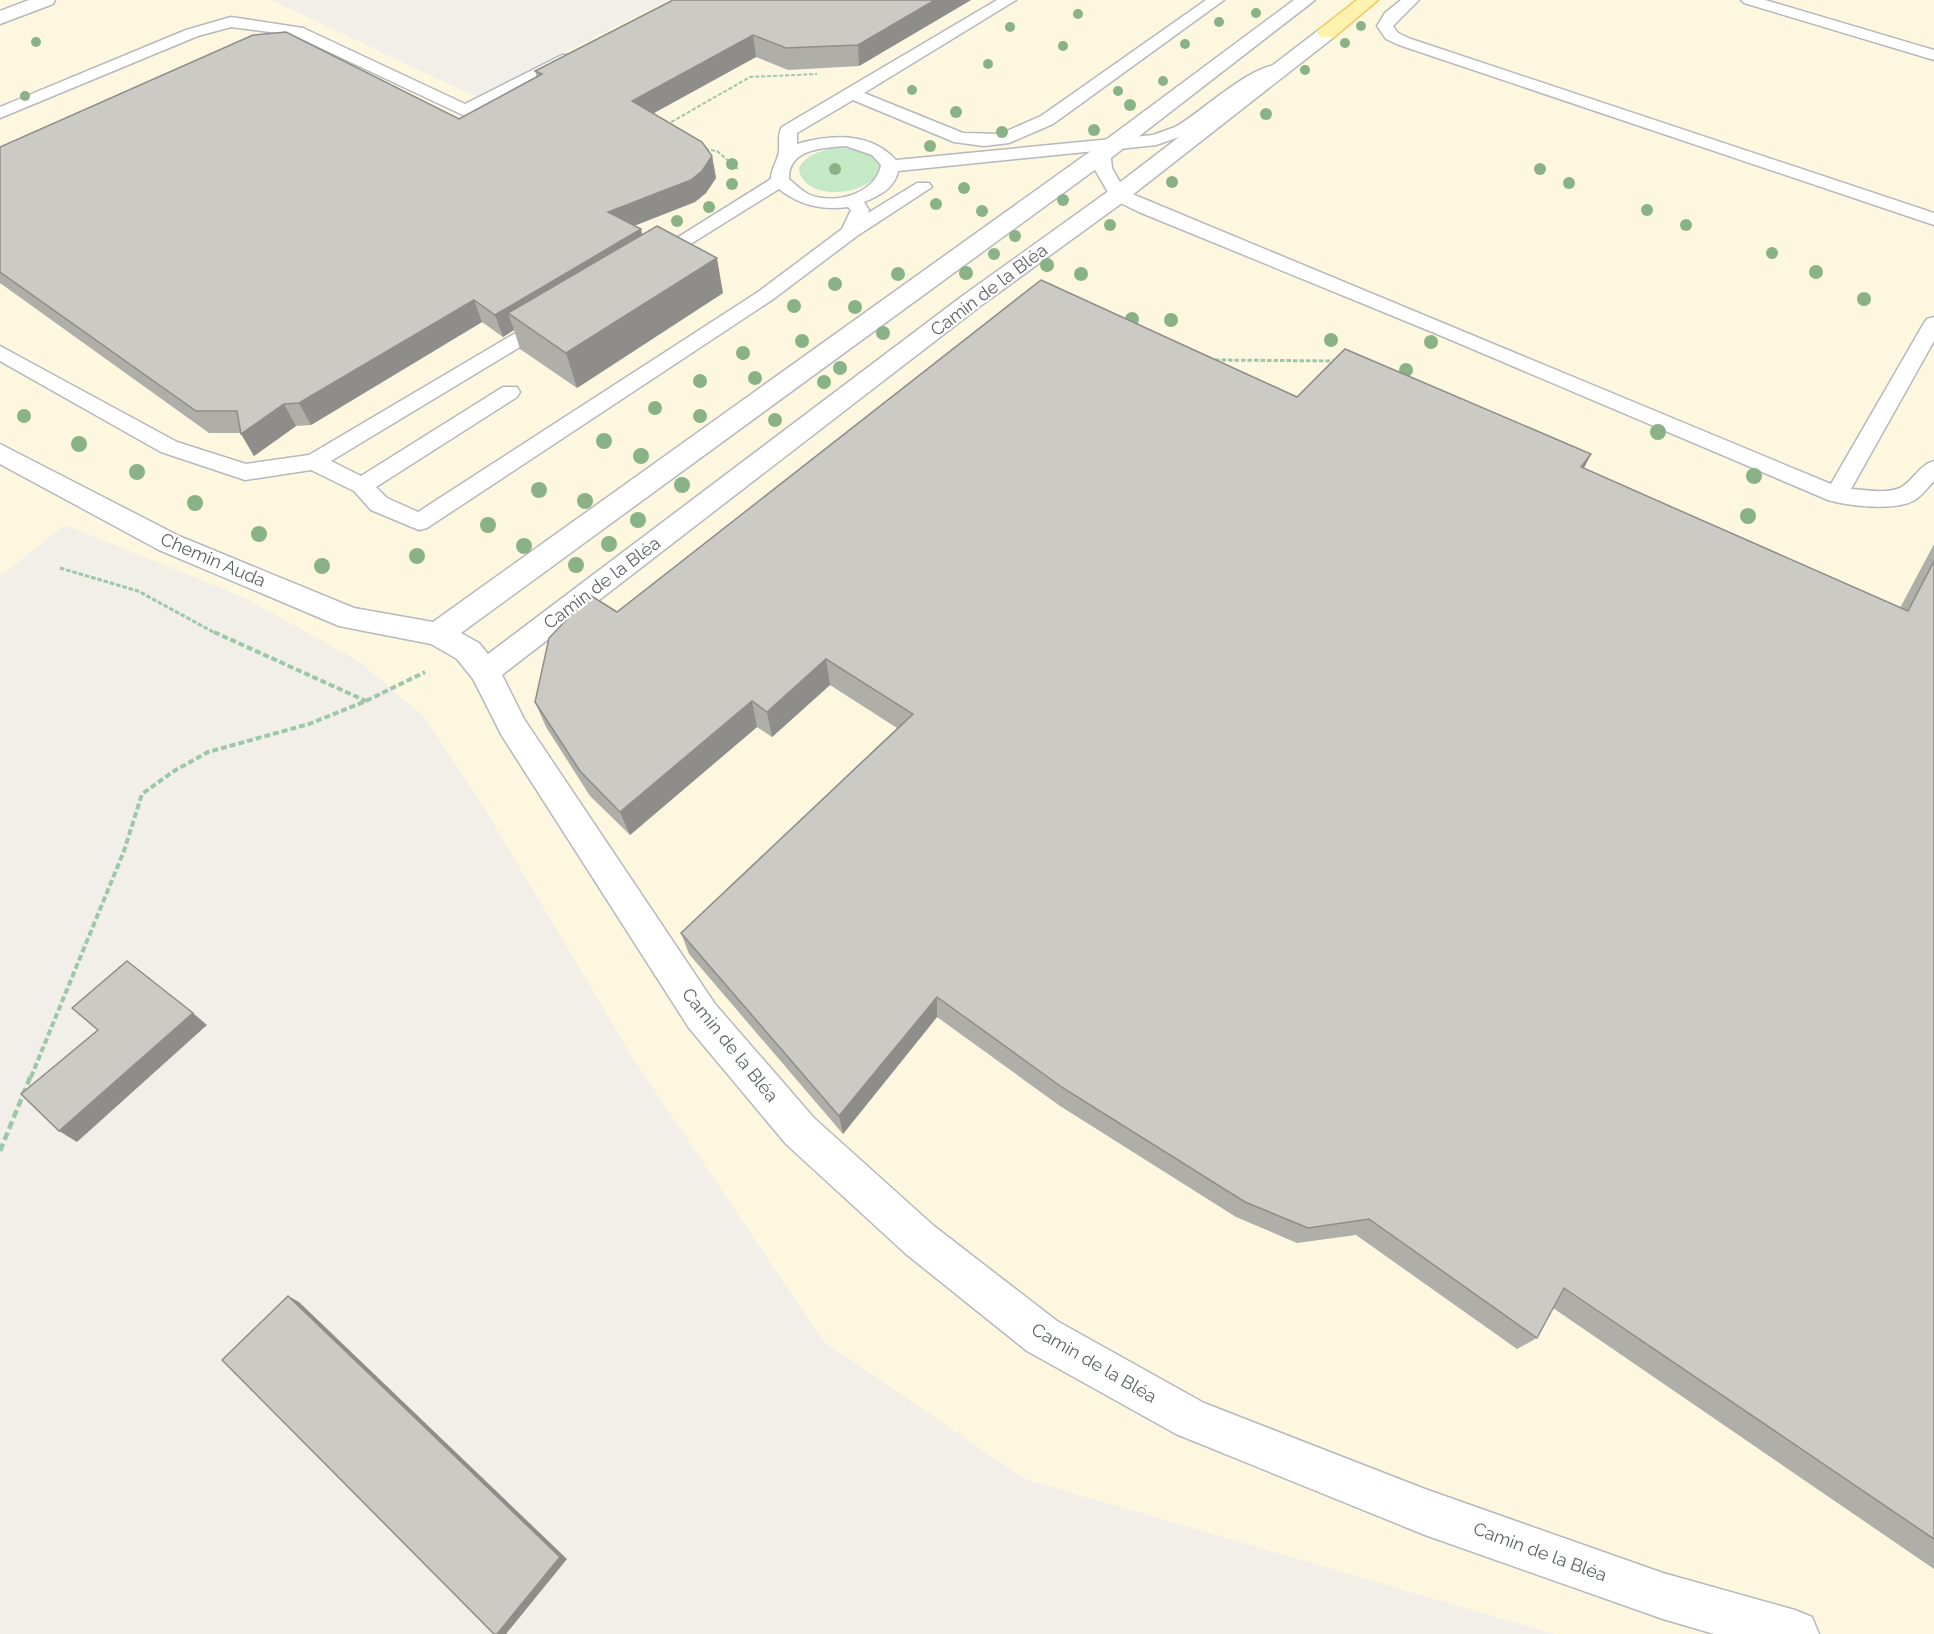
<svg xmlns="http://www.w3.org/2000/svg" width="1934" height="1634" viewBox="0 0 1934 1634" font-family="Raleway,sans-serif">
<rect width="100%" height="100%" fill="#f1efe8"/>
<polygon fill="#fef7e0" points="0,0 271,0 476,97 668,0 1934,0 1934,1634 1554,1634 1025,1479 823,1341 633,1058 483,806 425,718 360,662 243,597 65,525 0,576"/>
<path fill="#c5e8c5" d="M835,148c18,0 38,1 45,20 -9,30 -79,34 -81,0 8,-14 21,-17 36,-20z"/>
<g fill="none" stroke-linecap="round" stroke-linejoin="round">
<g stroke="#b5b8bc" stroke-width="3">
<g id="lane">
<path d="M997,0h19l-152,93 99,40 37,1 41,-18 165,-116h18l-171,124 -44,19 -25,3 -30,-4 -101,-42 -56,33v11c35,-10 73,-12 99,16l257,-25c7,-3 15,-5 22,-8 25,-13 82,-70 112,-62l2,3 -2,3 -43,21 -56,42 -32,11 -46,5 2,18 13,23 706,293 93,-161 3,-4 7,-2v24l-83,148c14,1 35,5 49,-1 13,-7 19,-23 34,-27v20c-6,6 -13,16 -21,20 -19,10 -65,5 -85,-1l-391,-166 -298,-122 -27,-13 -18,-31 1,-17 -197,20c-3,17 -19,25 -34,31l5,8 -1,3 49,-30h12l3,4 -75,49 -85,64 -345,228 -8,2 -48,-20 -17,-19 -43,-21 -66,10 -84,-28 -161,-91v-15l177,96 69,22 63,-9 232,-137h14l3,4 -3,4 -224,135 30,15 142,-89h14l3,5 -3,5 -141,90 11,11 31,14 340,-220 84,-63 9,-19 -3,-3c-27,3 -47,-1 -69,-18l-119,74h-14l-3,-4 128,-80c0,-11 7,-18 8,-28 1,-8 -2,-16 3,-24zM846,146l26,9 9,10c-5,29 -48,41 -73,29 -7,-4 -13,-10 -19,-15 -1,-30 33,-31 57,-33z"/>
<polygon points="1401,0 1419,0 1393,26 1398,33 1411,39 1934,213 1934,225 1399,45 1386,39 1377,26 1385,13"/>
<polygon points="1741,0 1765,0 1934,50 1934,60 1744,3"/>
<polygon points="231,17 303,28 465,104 562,55 574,55 576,58 465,116 293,35 231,27 198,36 0,118 0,107 186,30"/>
</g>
</g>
<g stroke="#b5b8bc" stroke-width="3">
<g id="street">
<polygon points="29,0 55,0 53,4 0,24 0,11"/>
<polygon points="1294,0 1315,0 1111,158 461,633 479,643 488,654 961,297 1110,190 1320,29 1334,29 1337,33 1334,37 1126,200 979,307 502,675 524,719 715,1004 814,1118 934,1226 1057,1321 1204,1403 1425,1489 1663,1573 1795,1610 1812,1617 1819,1634 1714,1634 1663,1619 1425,1535 1176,1434 1027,1351 906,1254 786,1144 689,1028 502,736 473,679 457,659 431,644 339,626 159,550 0,464 0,444 179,536 354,608 433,622 1095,148"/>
</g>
</g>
<g stroke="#f2c960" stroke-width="3">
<polygon id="primary" points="1357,0 1378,0 1334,37 1320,37 1317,33 1320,29"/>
</g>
<g stroke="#9cc7a9" stroke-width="2" stroke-dasharray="4 2" stroke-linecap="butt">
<polyline points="666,125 750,77 817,74"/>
<polyline points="705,149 717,151 738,169"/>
</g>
<g stroke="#9cc7a9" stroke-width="3" stroke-dasharray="4.5 2" stroke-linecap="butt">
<polyline points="1215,360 1339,361"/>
<polyline points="60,568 138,591 217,634"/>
</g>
<g stroke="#9cc7a9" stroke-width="4" stroke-dasharray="6 3" stroke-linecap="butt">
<polyline points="214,632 366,701"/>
<polyline points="31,1077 124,851 142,794 174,771 208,752 309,724 366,701 425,672"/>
</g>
<polyline stroke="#9cc7a9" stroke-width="4.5" stroke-dasharray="8 4" stroke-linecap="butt" points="0,1151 31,1075"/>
<use href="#lane" fill="#fff" fill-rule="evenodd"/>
<use href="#street" fill="#fff" fill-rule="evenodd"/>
<use href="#primary" fill="#fff2af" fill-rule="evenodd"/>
</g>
<g fill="#89b387">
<circle cx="1256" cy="13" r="5"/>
<circle cx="1078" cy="14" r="5"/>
<circle cx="1219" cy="22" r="5"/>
<circle cx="1361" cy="26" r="5"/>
<circle cx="1010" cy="27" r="5"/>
<circle cx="36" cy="42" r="5"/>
<circle cx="1345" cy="43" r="5"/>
<circle cx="1185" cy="44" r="5"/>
<circle cx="1063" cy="46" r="5"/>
<circle cx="988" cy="64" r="5"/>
<circle cx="1305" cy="70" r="5"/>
<circle cx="1163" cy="81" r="5"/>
<circle cx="912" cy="90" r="5"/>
<circle cx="1118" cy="91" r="5"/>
<circle cx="25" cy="96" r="5"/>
<circle cx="1130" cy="105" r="6"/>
<circle cx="956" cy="112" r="6"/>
<circle cx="1266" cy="114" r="6"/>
<circle cx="1094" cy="130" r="6"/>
<circle cx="1002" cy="132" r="6"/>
<circle cx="930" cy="146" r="6"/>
<circle cx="732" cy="164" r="6"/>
<circle cx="835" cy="169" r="6"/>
<circle cx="1540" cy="169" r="6"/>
<circle cx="1172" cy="182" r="6"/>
<circle cx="1569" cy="183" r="6"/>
<circle cx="732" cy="184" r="6"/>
<circle cx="964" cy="188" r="6"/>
<circle cx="1063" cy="200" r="6"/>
<circle cx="936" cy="204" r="6"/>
<circle cx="709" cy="207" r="6"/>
<circle cx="1647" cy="210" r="6"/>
<circle cx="982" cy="211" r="6"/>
<circle cx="677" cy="221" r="6"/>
<circle cx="1110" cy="225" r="6"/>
<circle cx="1686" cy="225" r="6"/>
<circle cx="1015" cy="236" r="6"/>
<circle cx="1772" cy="253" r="6"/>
<circle cx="994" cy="254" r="6"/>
<circle cx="1047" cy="265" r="7"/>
<circle cx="1816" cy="272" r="7"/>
<circle cx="966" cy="273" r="7"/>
<circle cx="898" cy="274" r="7"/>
<circle cx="1081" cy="274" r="7"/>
<circle cx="835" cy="284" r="7"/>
<circle cx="1864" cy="299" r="7"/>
<circle cx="794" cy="306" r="7"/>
<circle cx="855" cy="307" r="7"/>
<circle cx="1132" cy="319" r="7"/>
<circle cx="1171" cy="320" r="7"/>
<circle cx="883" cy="333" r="7"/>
<circle cx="1331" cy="340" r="7"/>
<circle cx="802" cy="341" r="7"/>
<circle cx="1431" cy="342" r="7"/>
<circle cx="743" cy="353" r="7"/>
<circle cx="840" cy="368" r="7"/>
<circle cx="1406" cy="370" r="7"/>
<circle cx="755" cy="378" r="7"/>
<circle cx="700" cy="381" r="7"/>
<circle cx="824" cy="382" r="7"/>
<circle cx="655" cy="408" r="7"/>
<circle cx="24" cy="416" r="7"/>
<circle cx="700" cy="416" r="7"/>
<circle cx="775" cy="420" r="7"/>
<circle cx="1658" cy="432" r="8"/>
<circle cx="604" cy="441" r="8"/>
<circle cx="79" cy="444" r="8"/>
<circle cx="641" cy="456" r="8"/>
<circle cx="137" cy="472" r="8"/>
<circle cx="1754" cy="476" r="8"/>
<circle cx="682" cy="485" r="8"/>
<circle cx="539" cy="490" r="8"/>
<circle cx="585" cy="501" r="8"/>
<circle cx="195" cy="503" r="8"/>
<circle cx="1748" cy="516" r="8"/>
<circle cx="638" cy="520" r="8"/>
<circle cx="488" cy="525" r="8"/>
<circle cx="259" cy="534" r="8"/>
<circle cx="609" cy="544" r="8"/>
<circle cx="524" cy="546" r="8"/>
<circle cx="417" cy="556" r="8"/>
<circle cx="576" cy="565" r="8"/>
<circle cx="322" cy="566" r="8"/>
</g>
<g fill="#afaea9">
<polygon points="673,0 971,0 859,66 788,70 756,57 653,113 712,156 716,178 706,193 695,202 634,226 642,235 723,293 577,388 520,349 514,330 503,337 482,322 311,425 296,426 254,456 241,433 209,433 0,283 0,147 459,119 537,77 535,71"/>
<polygon points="1297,397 1591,454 1584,468 1900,608 1934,544 1934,1569 1553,1308 1537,1338 1517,1349 1356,1235 1297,1243 1236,1217 1060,1106 937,1017 843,1134 689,954 681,933 897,728 830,685 772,737 757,727 630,835 590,796 546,727 535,702 617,612"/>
</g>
<g fill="#8f8d8a">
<polygon points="935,0 971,0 859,66 858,45"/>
<polygon points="753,35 756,57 636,123 632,101"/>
<polygon points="712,156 716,178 706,193 695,202 613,234 608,212"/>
<polygon points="641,229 646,251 508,313 514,330 503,337 495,315"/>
<polygon points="717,258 723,293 577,388 566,353"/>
<polygon points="474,300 482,322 311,425 299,403"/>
<polygon points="284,404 296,426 254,456 241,434"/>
<polygon points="1591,454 1577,481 1581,467"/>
<polygon points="826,659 830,685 772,737 767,712"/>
<polygon points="752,701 757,727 630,835 620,812"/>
<polygon points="937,997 937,1017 843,1134 839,1116"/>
<polygon points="193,1013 207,1025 77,1142 59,1131"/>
<polygon points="288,1296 299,1302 567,1559 506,1634 497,1634"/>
</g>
<g fill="#cccac5" stroke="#8f8d8a" stroke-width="1.5">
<polygon points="673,0 935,0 858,45 786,48 753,35 632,101 702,142 712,156 702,171 691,180 608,212 641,229 495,315 474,300 299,403 284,404 241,434 237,411 196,411 0,272 0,147 253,35 286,32 459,119 542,74 535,71"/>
<polygon points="657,226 717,258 566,353 508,313"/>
<polygon points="1041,280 1297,397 1345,349 1591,454 1581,467 1908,611 1934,561 1934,1539 1564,1288 1537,1338 1369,1219 1308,1228 1245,1202 1063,1088 937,997 839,1116 681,933 913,714 826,659 767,712 752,701 620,812 580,771 535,702 549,638 590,595 617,612"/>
<polygon points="127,961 193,1013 59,1131 21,1094 98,1030 72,1008"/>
<polygon points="288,1296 560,1557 497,1634 494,1634 222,1360"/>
</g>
<g text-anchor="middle" stroke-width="4.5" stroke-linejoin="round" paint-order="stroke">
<g font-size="18" fill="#5f6368" stroke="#fff">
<text transform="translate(989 290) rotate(-37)" y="6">Camin de la Bléa</text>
<text transform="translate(213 560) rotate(23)" y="6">Chemin Auda</text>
<text transform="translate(602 583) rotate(-37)" y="6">Camin de la Bléa</text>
<text transform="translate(730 1045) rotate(51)" y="6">Camin de la Bléa</text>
<text transform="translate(1094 1363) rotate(30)" y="6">Camin de la Bléa</text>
<text transform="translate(1540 1552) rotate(20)" y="6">Camin de la Bléa</text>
</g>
</g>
</svg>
